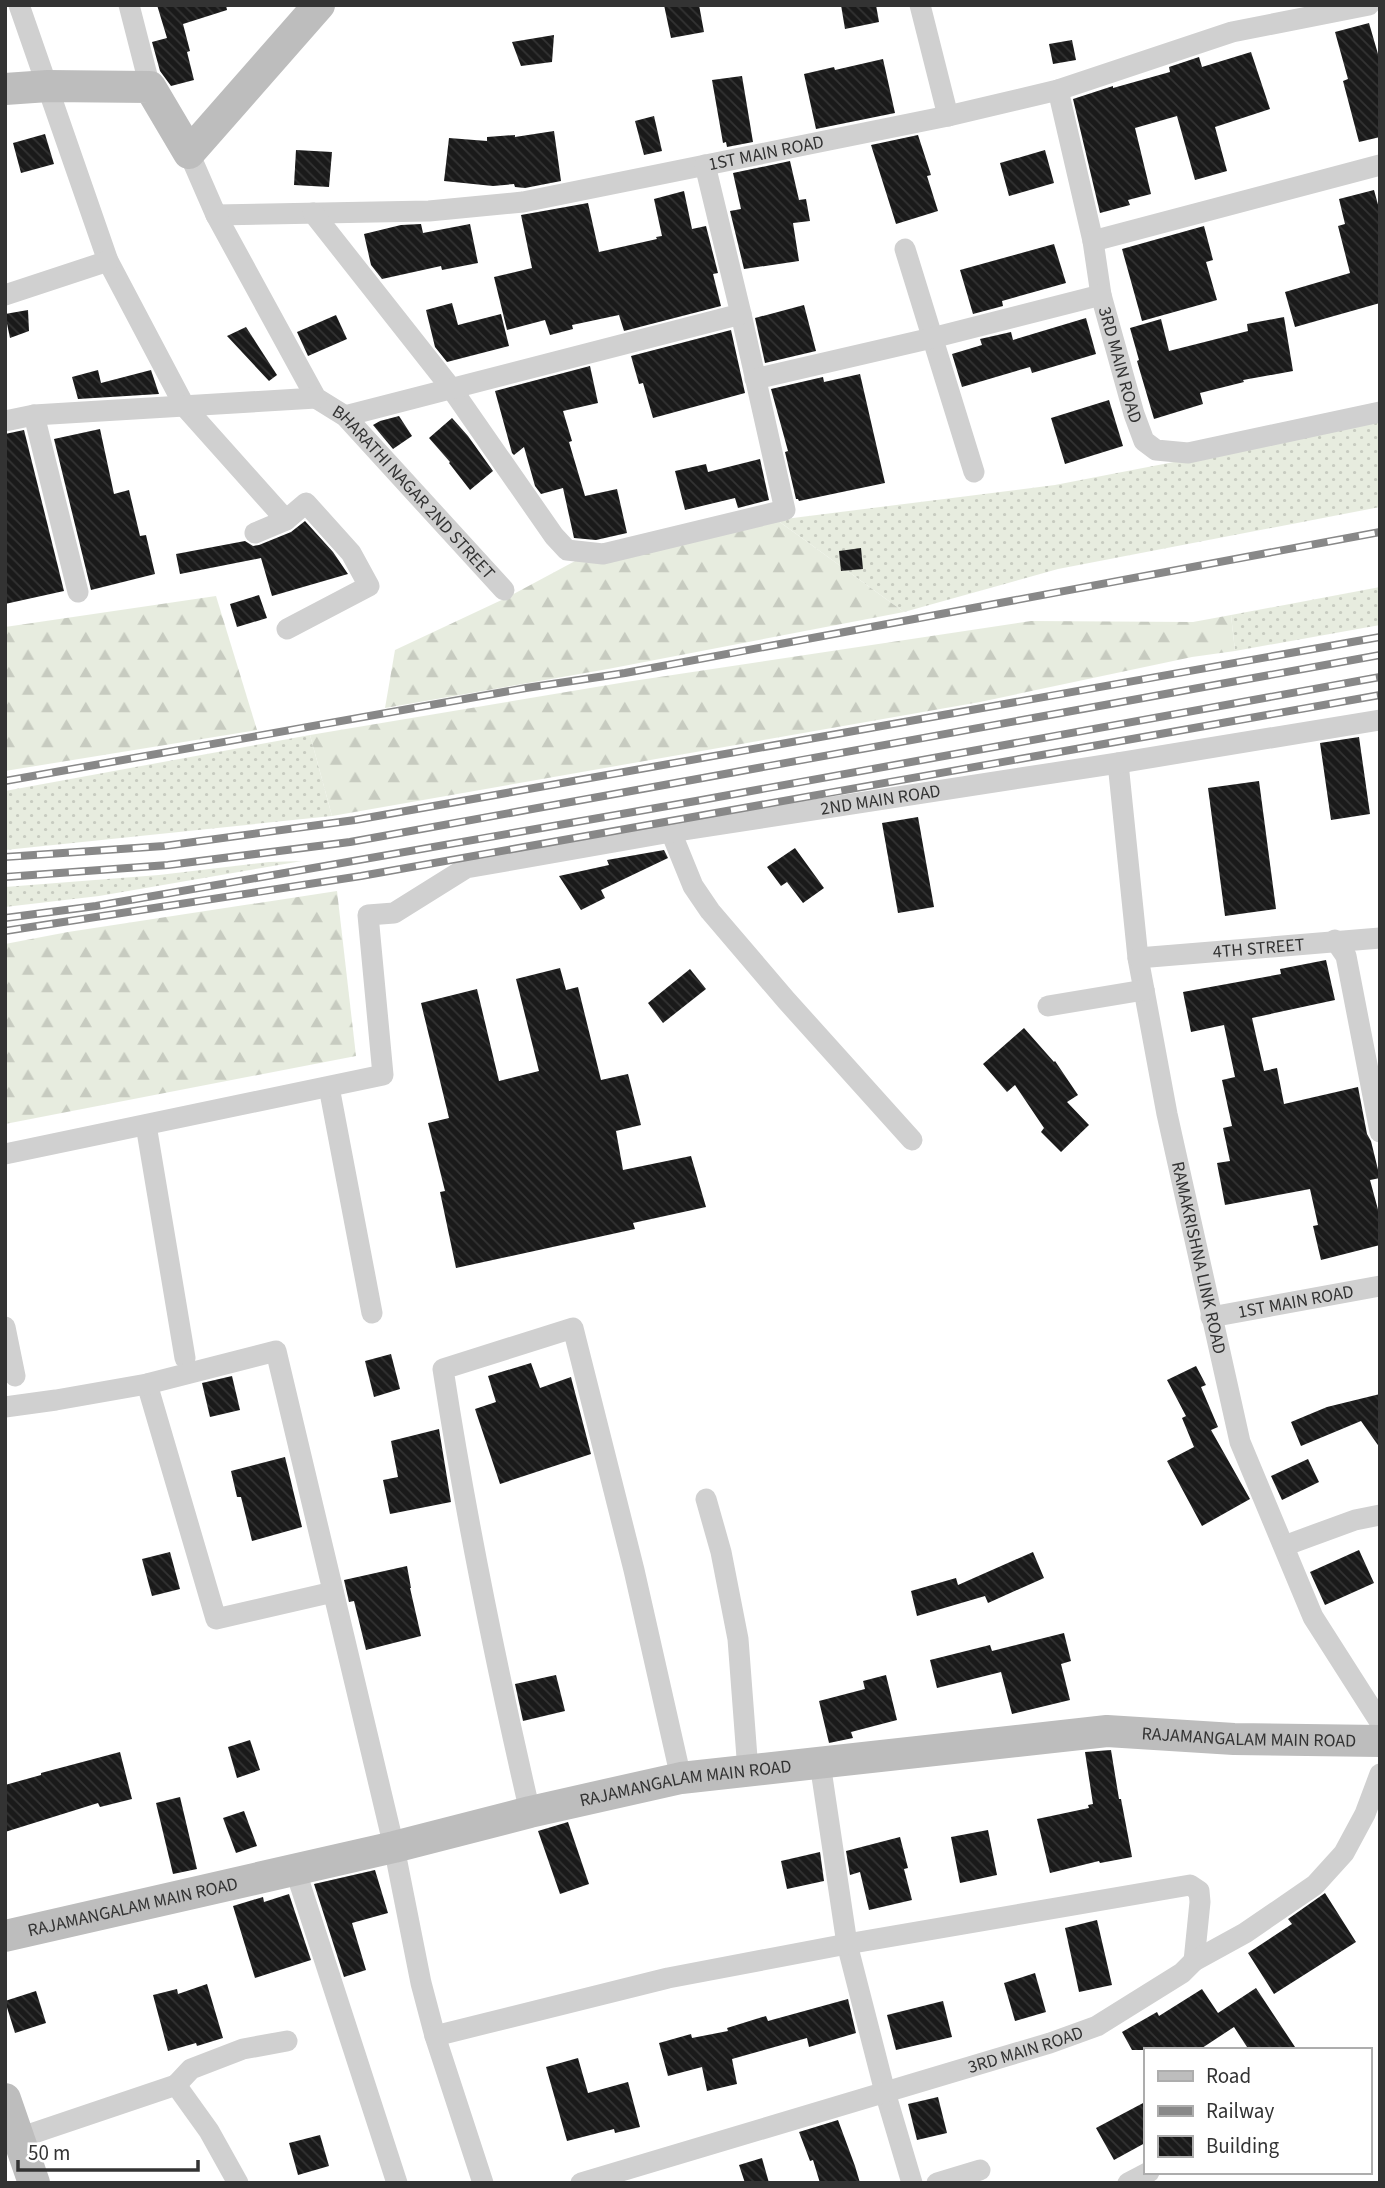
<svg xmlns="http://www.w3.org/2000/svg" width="1385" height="2188" viewBox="0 0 1385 2188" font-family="'Source Sans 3',sans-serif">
<defs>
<pattern id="grass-dots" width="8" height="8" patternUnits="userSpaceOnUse" patternTransform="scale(1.75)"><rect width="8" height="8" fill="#e7ecdf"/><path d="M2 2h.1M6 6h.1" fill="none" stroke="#c7cbc0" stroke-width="1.8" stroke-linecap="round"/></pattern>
<pattern id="forest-firs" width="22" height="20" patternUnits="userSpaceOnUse" patternTransform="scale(1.75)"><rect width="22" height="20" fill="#e7ecdf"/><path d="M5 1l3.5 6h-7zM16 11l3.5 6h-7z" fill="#c7cbc0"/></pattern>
<pattern id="building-back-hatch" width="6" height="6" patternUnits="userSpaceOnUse" patternTransform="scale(1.75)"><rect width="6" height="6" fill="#1a1a1a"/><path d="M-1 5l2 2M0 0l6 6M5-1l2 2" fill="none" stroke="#333"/></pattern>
</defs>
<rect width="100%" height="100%" fill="#fff"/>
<g fill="url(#grass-dots)">
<polygon points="1380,422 1380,507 1058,569 904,612 777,520 1055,485"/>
<polygon points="1380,587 1380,625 1235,651 1231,615"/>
<polygon points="310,735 332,816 5,850 5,791"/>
<polygon points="302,861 99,896 5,907 5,887 159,875 269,862"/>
</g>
<g fill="url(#forest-firs)">
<polygon points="777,520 904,612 608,669 385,708 395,650 508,597 577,560"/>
<polygon points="216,596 257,730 5,771 5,627"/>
<polygon points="1231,615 1235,651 1192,657 980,702 332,816 310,735 626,682 1031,621 1193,622"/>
<polygon points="337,891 356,1056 5,1124 5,944 68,932"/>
</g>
<g fill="url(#building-back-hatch)">
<polygon points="157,5 226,5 227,10 183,24 190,51 187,52 194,80 171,86 160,71 152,42 167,38"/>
<polygon points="664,5 699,5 704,32 671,38"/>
<polygon points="841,5 876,5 879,22 845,29"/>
<polygon points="1369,23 1380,61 1380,137 1359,142 1343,81 1348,79 1335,32"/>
<polygon points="554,35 552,62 521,66 512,42"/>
<polygon points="1072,40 1076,60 1053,64 1049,44"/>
<polygon points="1251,52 1270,109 1215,127 1227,171 1195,180 1177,116 1135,128 1151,194 1128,200 1130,205 1100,213 1073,99 1113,86 1113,88 1170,72 1169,67 1199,57 1202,67"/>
<polygon points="883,59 895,113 816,129 804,74 834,67 835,70"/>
<polygon points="742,76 753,142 727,147 726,142 723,143 712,80"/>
<polygon points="654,116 662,151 644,155 635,121"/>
<polygon points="554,131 561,181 525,188 515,187 514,184 493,186 444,181 449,138 487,141 487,137 515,135 515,137"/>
<polygon points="45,134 54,164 21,173 13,143"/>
<polygon points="918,135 931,175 927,176 938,211 896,224 871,145"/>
<polygon points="296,150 332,152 329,187 294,185"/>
<polygon points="1045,150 1054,183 1009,196 1000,163"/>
<polygon points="790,161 799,200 806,199 810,221 793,223 799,261 744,269 730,211 741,209 733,173"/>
<polygon points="1374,190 1380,212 1380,303 1295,327 1285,292 1350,273 1338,226 1345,224 1339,199"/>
<polygon points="684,191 692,229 706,226 718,273 713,274 721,306 624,331 619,315 572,325 573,329 550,335 545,320 507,330 494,277 532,268 521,215 588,203 599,252 657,239 656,237 662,236 654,199"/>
<polygon points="421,224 423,233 470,224 478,263 442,270 441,266 382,279 371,265 364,234 401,225"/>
<polygon points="1204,226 1213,260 1206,262 1217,300 1142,321 1122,249"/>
<polygon points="1054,244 1066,283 1002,301 1003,306 973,314 960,270"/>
<polygon points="452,303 458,325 501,314 509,346 447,362 435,347 426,310"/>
<polygon points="804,305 816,351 765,363 755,318"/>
<polygon points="28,310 29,331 10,338 5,314"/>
<polygon points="336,315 347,339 308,356 297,332"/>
<polygon points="1284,317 1293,371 1243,380 1244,382 1200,393 1203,404 1154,419 1137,361 1139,360 1130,328 1161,319 1169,351 1248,331 1247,324"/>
<polygon points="1086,318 1096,354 1032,373 1030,367 962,387 952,354 982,345 980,339 1011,332 1013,340"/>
<polygon points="246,327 277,375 269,381 227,336"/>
<polygon points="731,330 745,393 653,418 643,383 639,384 631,356"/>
<polygon points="590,366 598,403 563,411 572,441 569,442 585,496 617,489 627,533 596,540 574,538 563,488 541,494 535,486 524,447 514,455 512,453 495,391"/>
<polygon points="98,370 101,383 151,370 159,394 78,399 72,377"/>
<polygon points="860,374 885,483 799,501 798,499 796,499 785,452 788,451 771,389 823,377 824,382"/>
<polygon points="1109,400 1123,446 1065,464 1051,418"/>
<polygon points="399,416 412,436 393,449 373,425 380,421"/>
<polygon points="452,418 468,436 493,471 470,490 449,463 450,462 429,438"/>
<polygon points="100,429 114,494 129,490 140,536 146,535 155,574 91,590 54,439"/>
<polygon points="24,430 64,591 5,604 5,434"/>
<polygon points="760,459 769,500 738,508 735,498 685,510 675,471 706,464 708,472"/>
<polygon points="305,521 333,552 348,574 272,596 261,558 180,574 176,554 245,541 253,546 259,545 291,532"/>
<polygon points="861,548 863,569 841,571 839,551"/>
<polygon points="259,595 267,618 237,627 230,604"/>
<polygon points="1359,737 1370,814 1331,820 1320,743"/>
<polygon points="1259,781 1276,909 1225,916 1208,788"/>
<polygon points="918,817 934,907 898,913 882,823"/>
<polygon points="795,848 824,888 803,903 787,882 781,886 767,867"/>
<polygon points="664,850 668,858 601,890 605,898 581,910 559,876 609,865 607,860"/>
<polygon points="1326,960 1335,1000 1252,1018 1264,1071 1277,1068 1284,1104 1358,1087 1367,1134 1371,1141 1380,1178 1370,1180 1380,1217 1380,1245 1321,1260 1313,1226 1318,1225 1310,1189 1225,1205 1217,1163 1230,1161 1223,1128 1232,1126 1222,1080 1235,1077 1224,1025 1191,1032 1183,992 1281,974 1280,969"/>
<polygon points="560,968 566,990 578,987 601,1080 628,1074 641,1125 616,1131 623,1170 691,1156 706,1207 633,1223 635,1229 456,1268 440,1192 445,1191 428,1123 449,1118 421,1003 477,989 499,1081 539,1071 516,979"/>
<polygon points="690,969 706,989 663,1023 648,1003"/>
<polygon points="1024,1028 1054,1062 1055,1061 1078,1095 1067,1102 1089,1125 1061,1152 1041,1132 1044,1128 1015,1085 1007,1092 983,1064"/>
<polygon points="391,1354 400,1389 374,1397 365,1361"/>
<polygon points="531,1363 540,1388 571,1377 591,1454 500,1484 475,1409 496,1402 488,1376"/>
<polygon points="1196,1366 1206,1385 1201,1387 1218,1427 1211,1430 1250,1499 1202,1526 1167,1461 1194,1447 1182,1418 1186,1416 1167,1380"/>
<polygon points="232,1376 240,1410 210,1417 202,1383"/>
<polygon points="1380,1394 1380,1448 1361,1421 1301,1446 1291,1422 1327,1407"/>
<polygon points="439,1429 451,1502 390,1514 383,1480 398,1477 391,1441"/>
<polygon points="285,1457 302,1527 252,1541 241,1497 237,1497 231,1471"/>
<polygon points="1308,1459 1319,1482 1282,1500 1271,1476"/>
<polygon points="1359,1550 1374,1583 1325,1605 1310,1572"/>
<polygon points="170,1552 180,1589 152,1596 142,1559"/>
<polygon points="1033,1552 1044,1578 988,1603 985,1596 917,1616 911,1591 956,1578 958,1585"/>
<polygon points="407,1566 411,1588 410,1588 421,1636 366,1650 354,1601 349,1602 344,1580"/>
<polygon points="1064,1633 1071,1661 1061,1664 1070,1700 1012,1714 1001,1672 937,1688 930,1660 990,1645 992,1651"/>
<polygon points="556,1675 565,1711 523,1721 515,1684"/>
<polygon points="886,1675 897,1720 851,1732 853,1738 829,1743 819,1701 865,1689 863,1681"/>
<polygon points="250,1740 260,1770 237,1778 228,1747"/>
<polygon points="1111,1750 1119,1799 1121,1799 1132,1857 1100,1863 1099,1861 1050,1873 1037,1819 1089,1808 1088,1805 1093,1804 1085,1752"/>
<polygon points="120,1752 132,1799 100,1807 98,1803 5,1832 5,1785 41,1775 41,1773"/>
<polygon points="180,1797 197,1869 173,1874 156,1803"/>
<polygon points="244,1811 257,1846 236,1853 223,1818"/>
<polygon points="568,1822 589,1884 560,1894 538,1831"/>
<polygon points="988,1830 997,1875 960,1883 951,1837"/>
<polygon points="900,1837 908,1868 904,1869 912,1900 869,1910 860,1872 850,1875 846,1851"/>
<polygon points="820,1852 824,1881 787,1889 781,1861"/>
<polygon points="375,1870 388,1913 352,1923 366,1970 344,1977 314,1884"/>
<polygon points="1325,1893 1356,1942 1274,1994 1248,1953 1292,1924 1288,1919"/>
<polygon points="289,1894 311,1960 255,1978 233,1906 263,1897 264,1902"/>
<polygon points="1097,1920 1112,1985 1079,1992 1065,1928"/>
<polygon points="1035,1973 1046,2012 1015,2021 1004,1983"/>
<polygon points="207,1984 223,2038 197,2046 196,2043 168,2051 153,1995 177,1989 178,1994"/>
<polygon points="1256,1988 1297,2050 1249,2050 1234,2027 1199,2050 1132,2050 1122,2032 1157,2012 1159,2016 1202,1989 1218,2013"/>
<polygon points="36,1991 46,2023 15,2033 5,2001"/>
<polygon points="848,1999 856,2033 809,2047 807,2038 732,2059 737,2084 707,2091 702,2067 668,2076 659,2043 691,2034 692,2038 728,2031 727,2028 766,2016 768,2021"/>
<polygon points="943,2001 952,2037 896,2050 887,2015"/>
<polygon points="578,2058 588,2093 628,2082 640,2127 615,2133 614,2129 567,2141 546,2067"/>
<polygon points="938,2097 947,2133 917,2140 908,2104"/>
<polygon points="1145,2102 1145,2143 1114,2160 1096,2128"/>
<polygon points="838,2120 855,2166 860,2183 820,2183 813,2160 810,2161 799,2132"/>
<polygon points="320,2135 329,2166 298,2175 289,2143"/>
<polygon points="762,2158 769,2183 745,2183 739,2165"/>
</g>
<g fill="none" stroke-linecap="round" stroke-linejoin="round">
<g stroke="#d0d0d0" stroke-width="21">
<polyline points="19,5 108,261 185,407 286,520"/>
<polyline points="129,5 150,87"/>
<polyline points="920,5 948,116"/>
<path id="s1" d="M1058,90l35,151 8,54 33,119 10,27 12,9 32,3 192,-41"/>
<path id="s2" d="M189,153l27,62 213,-4 94,-9 425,-86 110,-26 174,-58 137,-27"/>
<polyline points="313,213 451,388 554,536 567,550 603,554 785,510 741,314"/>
<path id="s3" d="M216,215l100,183 29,18 159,174"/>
<polyline points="1093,241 1380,165"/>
<polyline points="905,249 974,472"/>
<polyline points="5,295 108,261"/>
<polyline points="755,379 932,338 1101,295"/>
<polyline points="34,415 78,592"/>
<polyline points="345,416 741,314 705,165"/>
<polyline points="5,421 34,415 316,398"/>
<polyline points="255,533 286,520 306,503 351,553 369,586 287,629"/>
<path id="s4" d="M1118,763l20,195 6,32 23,124 73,328 73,175 67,105"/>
<polyline points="671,832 693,886 710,911 786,1000 912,1140"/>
<polyline points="1335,940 1346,956 1380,1132"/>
<path id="s5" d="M1138,958l242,-20"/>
<polyline points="1048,1006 1144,990"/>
<polyline points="329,1087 372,1313"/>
<polyline points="146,1125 185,1358"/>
<path id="s6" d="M5,1154l378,-79 -15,-160 26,-2 72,-45 205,-36 447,-69 262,-43"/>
<path id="s7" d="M1211,1317l169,-31"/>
<polyline points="5,1327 15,1376"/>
<polyline points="147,1384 216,1619 333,1592"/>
<polyline points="5,1407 56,1400 147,1384 276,1351 394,1847 421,1983 435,2036 483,2183"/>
<polyline points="706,1499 721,1552 738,1639 748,1771"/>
<polyline points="1284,1546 1355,1520 1380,1515"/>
<polyline points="820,1763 847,1944 885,2092 912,2183"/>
<path d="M530,1812c-34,-147 -64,-294 -87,-443l130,-41 61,242 47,208"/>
<polyline points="295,1869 397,2183"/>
<polyline points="435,2036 668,1978 847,1944 1190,1885 1199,1891 1200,1902 1194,1961"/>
<polyline points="176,2085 191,2069 243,2049 287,2041"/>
<polyline points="19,2138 176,2085 209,2131 238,2183"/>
<path id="s8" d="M581,2183l469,-140 47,-17 85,-53 12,-12 51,-28 70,-48 29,-32 21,-39 15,-40"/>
<polyline points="937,2183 980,2170"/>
<polyline points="1128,2183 1149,2172"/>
</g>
<g stroke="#bdbdbd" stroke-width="32">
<polyline points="5,89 48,86 150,87 189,153 319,5"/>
<path id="s9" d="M5,1936l389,-89 136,-35 151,-34 426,-47 127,8 146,2"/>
<polyline points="5,2099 34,2183"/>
</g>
<g stroke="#888" stroke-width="8">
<g id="rail">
<polyline points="5,781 526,688 625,673 1380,532"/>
<polyline points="5,857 164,846 355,820 1380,637"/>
<polyline points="5,877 168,865 350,842 1380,655"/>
<polyline points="5,918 96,906 696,801 1380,677"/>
<polyline points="5,931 361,876 1380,695"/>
</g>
</g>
<use href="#rail" stroke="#fff" stroke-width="5" stroke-dasharray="16" stroke-linecap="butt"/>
</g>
<g text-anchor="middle" stroke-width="7" stroke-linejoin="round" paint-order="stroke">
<g font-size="18" fill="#333" stroke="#fff">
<text dy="6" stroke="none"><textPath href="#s2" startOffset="623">1ST MAIN ROAD</textPath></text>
<text dy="6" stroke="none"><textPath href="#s1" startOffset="282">3RD MAIN ROAD</textPath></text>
<text dy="6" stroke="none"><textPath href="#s3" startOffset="345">BHARATHI NAGAR 2ND STREET</textPath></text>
<text dy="6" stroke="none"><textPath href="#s6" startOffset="1078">2ND MAIN ROAD</textPath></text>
<text dy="6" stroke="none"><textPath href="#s5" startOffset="121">4TH STREET</textPath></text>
<text dy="6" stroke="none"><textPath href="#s4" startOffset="502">RAMAKRISHNA LINK ROAD</textPath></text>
<text dy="6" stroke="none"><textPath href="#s7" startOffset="86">1ST MAIN ROAD</textPath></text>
<text dy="6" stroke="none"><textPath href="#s9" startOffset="1265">RAJAMANGALAM MAIN ROAD</textPath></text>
<text dy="6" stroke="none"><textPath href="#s9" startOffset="698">RAJAMANGALAM MAIN ROAD</textPath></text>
<text dy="6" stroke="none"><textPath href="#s9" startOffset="131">RAJAMANGALAM MAIN ROAD</textPath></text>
<text dy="6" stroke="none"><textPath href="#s8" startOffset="464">3RD MAIN ROAD</textPath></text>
</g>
</g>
<rect width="1385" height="2188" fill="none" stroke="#333333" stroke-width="14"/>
<rect x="1144" y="2048" width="228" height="126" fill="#ffffff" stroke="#adadad" stroke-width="2"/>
<rect x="1158" y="2071" width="35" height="10" fill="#bdbdbd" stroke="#adadad" stroke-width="2"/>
<text x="1206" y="2083" font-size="21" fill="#333333">Road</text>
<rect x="1158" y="2106" width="35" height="10" fill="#888888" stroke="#adadad" stroke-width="2"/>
<text x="1206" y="2118" font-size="21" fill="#333333">Railway</text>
<rect x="1158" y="2136" width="35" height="21" fill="url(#building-back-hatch)" stroke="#adadad" stroke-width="2"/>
<text x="1206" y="2153" font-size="21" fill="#333333">Building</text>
<path d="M18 2160v10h180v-10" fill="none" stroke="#333333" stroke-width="3.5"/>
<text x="28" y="2160" font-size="21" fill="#333333" stroke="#ffffff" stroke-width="5" paint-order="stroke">50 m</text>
</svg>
